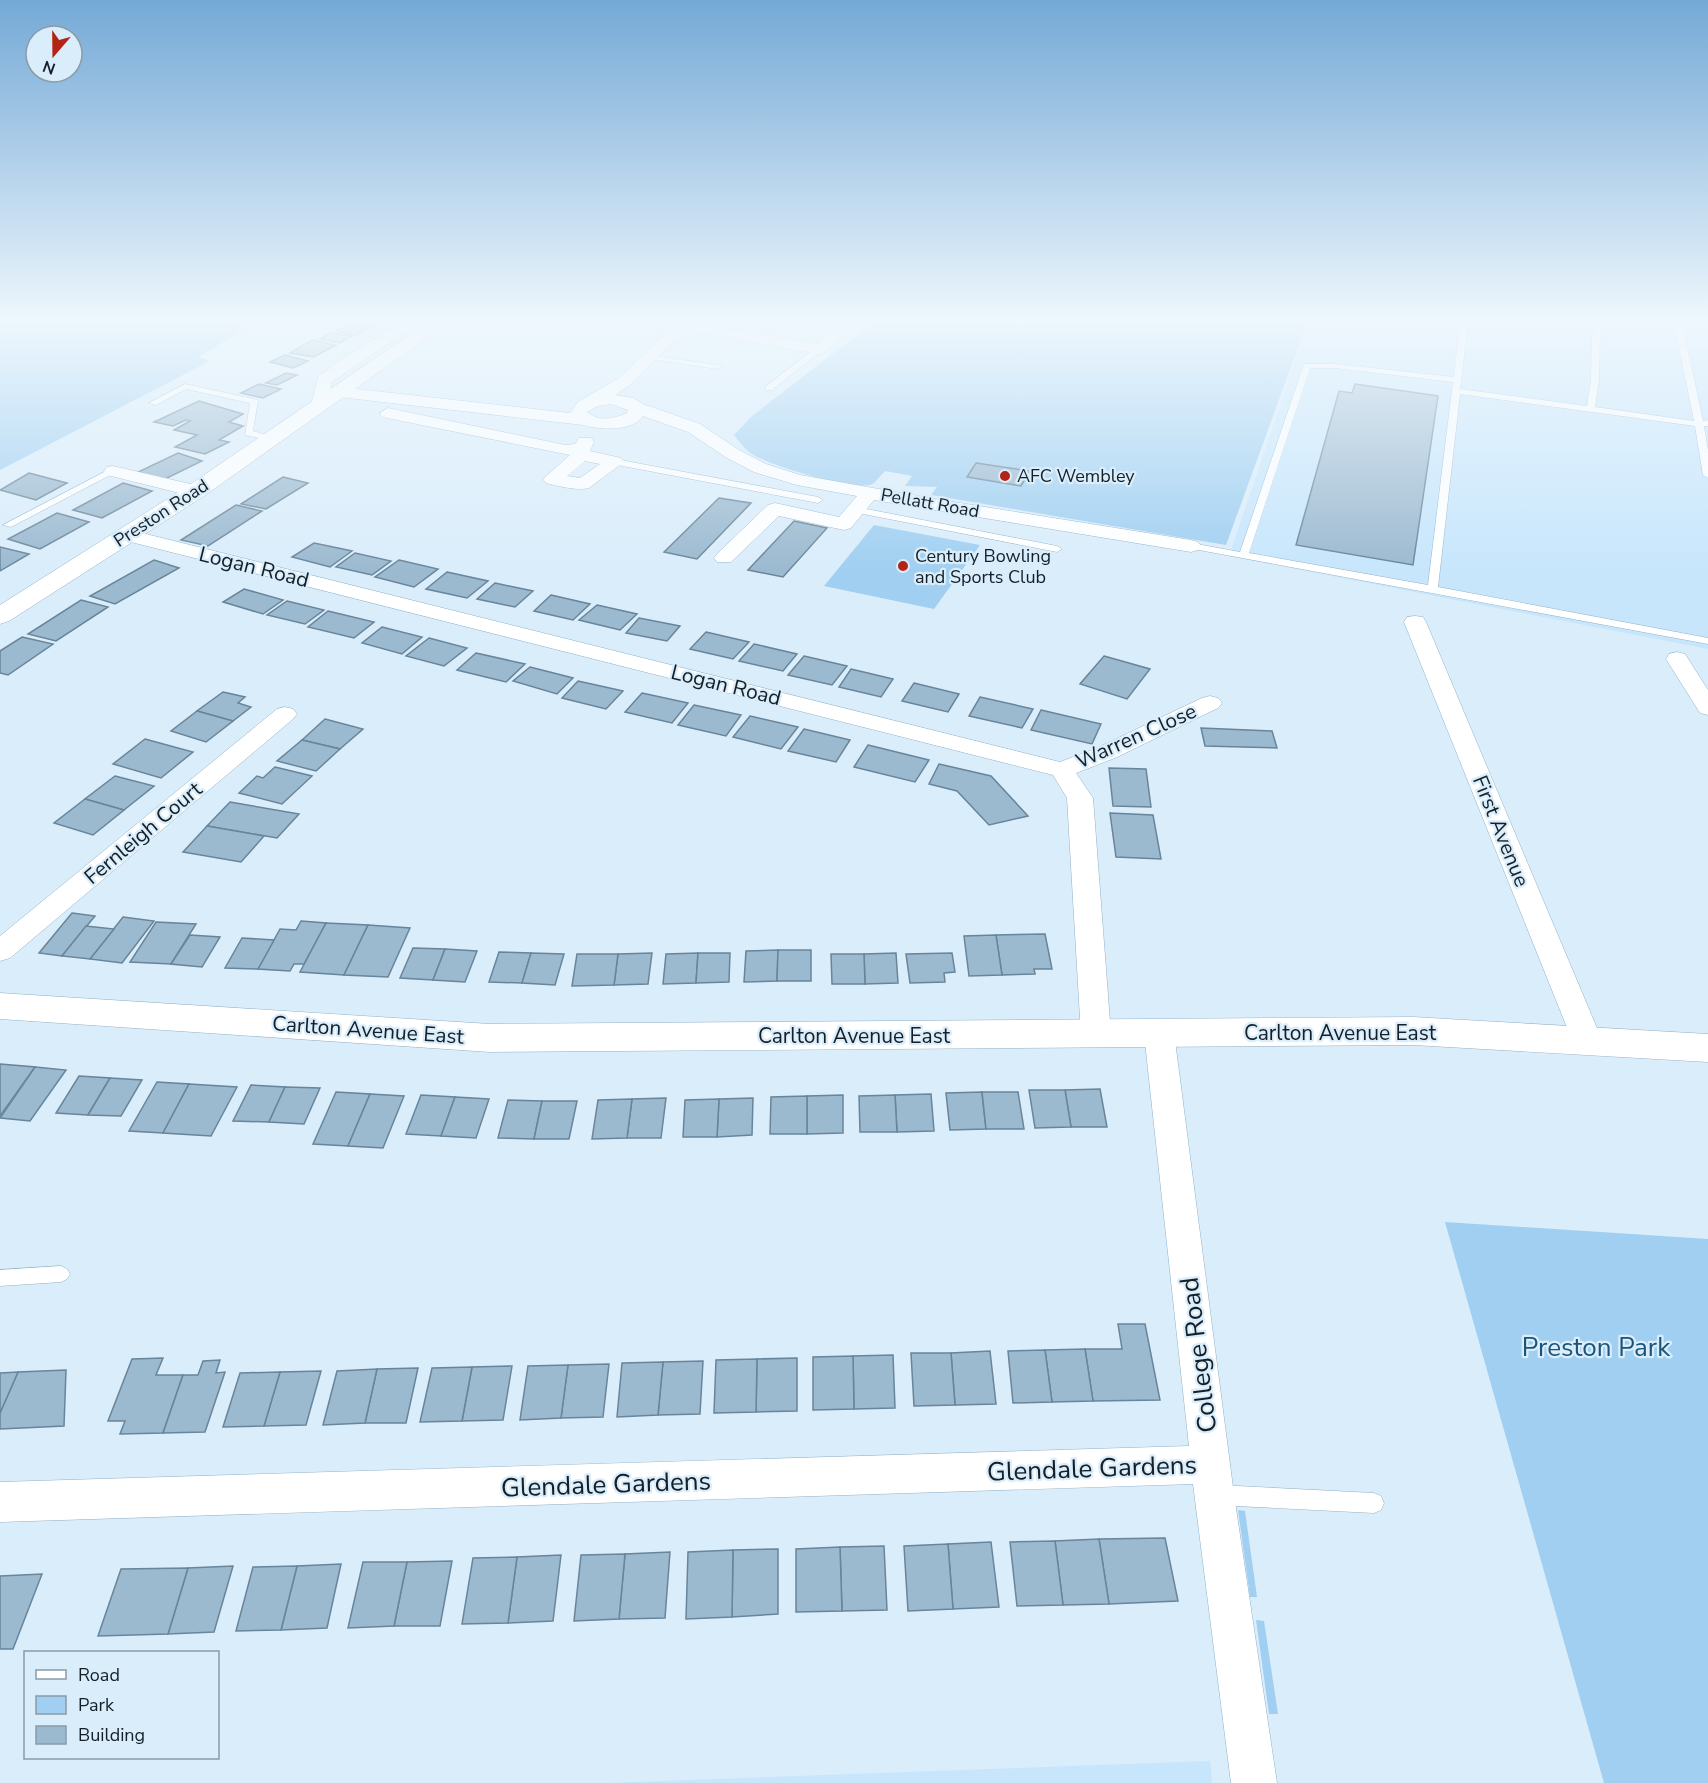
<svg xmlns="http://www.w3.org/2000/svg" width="1708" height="1783" viewBox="0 0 1708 1783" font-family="'Nunito Sans',sans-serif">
<rect width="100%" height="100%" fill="#daedfb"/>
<g fill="#c7e6fc">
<polygon points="1308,323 1708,323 1708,649 1229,556"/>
<polygon points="1210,1761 1212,1783 606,1783"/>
</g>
<g fill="#a0cff1">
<polygon points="0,323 254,323 199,357 210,361 0,470"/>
<path d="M873,323h434l-81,222 -295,-50 6,-8 -32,-1 7,-10 -27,-5c-4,4 -9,11 -13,13 -16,8 -107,-20 -122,-31 -6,-5 -11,-12 -16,-18l18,-19z"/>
<polygon points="874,525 980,545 934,609 824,586"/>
<polygon points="1445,1222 1708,1239 1708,1783 1604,1783"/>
<polygon points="1238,1510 1245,1511 1257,1597 1250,1597"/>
<polygon points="1256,1620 1264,1621 1278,1714 1269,1714"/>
</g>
<g fill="#9bb9cf" stroke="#68859a" stroke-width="1.5">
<polygon points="352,323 378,323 356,335 336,331"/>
<polygon points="331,333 352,336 340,343 320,339"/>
<polygon points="312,340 336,345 314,357 290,353"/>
<polygon points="285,355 308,361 293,368 270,362"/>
<polygon points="286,373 297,375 277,385 266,383"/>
<polygon points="259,384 281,389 263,398 241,393"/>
<polygon points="1355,384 1438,396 1413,565 1296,545 1339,391 1352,393"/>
<polygon points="199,401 243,414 229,422 243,426 219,440 229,442 205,454 175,447 197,435 174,430 190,421 186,420 173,426 154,422"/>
<polygon points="178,453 202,461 163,480 138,472"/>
<polygon points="976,463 1030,471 1021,486 967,477"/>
<polygon points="29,473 67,483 36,500 0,490"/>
<polygon points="283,477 308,483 266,509 241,504"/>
<polygon points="123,483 152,491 102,518 73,510"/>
<polygon points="719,498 751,503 697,559 664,552"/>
<polygon points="236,505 262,511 208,546 181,540"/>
<polygon points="57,513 89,522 40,549 8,539"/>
<polygon points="794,521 827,528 783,577 748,570"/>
<polygon points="314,543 352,551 330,567 292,557"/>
<polygon points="0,547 29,554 0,571"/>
<polygon points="355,553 391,561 372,575 336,567"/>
<polygon points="154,560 179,568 115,604 90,596"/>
<polygon points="399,560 438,569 414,587 375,577"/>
<polygon points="447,572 488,581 467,598 426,589"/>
<polygon points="495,583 533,591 515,607 477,599"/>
<polygon points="244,589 283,600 263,614 223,602"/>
<polygon points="551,595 590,604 573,620 534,611"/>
<polygon points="81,600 108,607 56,641 28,634"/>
<polygon points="287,601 324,610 305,624 267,615"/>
<polygon points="597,605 637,614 620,630 579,620"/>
<polygon points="328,611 374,622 354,638 308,627"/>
<polygon points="639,618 680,626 667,641 626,633"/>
<polygon points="382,627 422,637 402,654 362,643"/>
<polygon points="706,632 749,642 733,659 690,649"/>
<polygon points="22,637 53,644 8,675 0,673 0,651"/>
<polygon points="429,638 467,648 444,666 406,656"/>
<polygon points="754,644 797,654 783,671 739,661"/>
<polygon points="476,653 525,664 506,682 457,670"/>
<polygon points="804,656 847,666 832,685 788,675"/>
<polygon points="1104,656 1150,669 1127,699 1080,684"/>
<polygon points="530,667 573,678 557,694 513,681"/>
<polygon points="851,669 893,679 881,697 839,687"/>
<polygon points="578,681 623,691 606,709 562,698"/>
<polygon points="914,683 959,694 948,712 902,701"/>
<polygon points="223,692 245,697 238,703 251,707 233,721 197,711"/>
<polygon points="642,693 688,703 672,723 625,712"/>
<polygon points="980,697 1033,709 1022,728 969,716"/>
<polygon points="694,705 741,715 726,736 678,725"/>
<polygon points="1041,710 1101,724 1092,744 1031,730"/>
<polygon points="197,711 233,721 206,742 171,731"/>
<polygon points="750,716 798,727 781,749 733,737"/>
<polygon points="325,719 363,729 340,749 302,740"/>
<polygon points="1201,728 1272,731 1277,748 1205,746"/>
<polygon points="804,729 850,740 836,762 788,751"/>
<polygon points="145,739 193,752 161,778 113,764"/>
<polygon points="302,740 340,749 316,771 277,761"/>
<polygon points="868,745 929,760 915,782 854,767"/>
<polygon points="939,764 991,776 1028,816 989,825 957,791 929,784"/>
<polygon points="275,767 312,776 282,804 239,793 257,776 263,778"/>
<polygon points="1109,768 1146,769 1151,807 1113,806"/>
<polygon points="115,776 154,786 124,810 85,799"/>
<polygon points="85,799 124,810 93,835 54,823"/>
<polygon points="230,802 299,814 277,838 207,826"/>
<polygon points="1110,813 1153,815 1161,859 1116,857"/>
<polygon points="207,826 264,836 241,862 183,852"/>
<polygon points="72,913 95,916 62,956 39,953"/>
<polygon points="123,917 154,921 122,963 90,959"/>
<polygon points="301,921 326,923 304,964 294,964 290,971 258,969 280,929 296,930"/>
<polygon points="156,922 196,924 171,964 130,962"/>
<polygon points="326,923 368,925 344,975 300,972"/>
<polygon points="368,925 410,928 388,977 344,975"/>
<polygon points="86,926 114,929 90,959 62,956"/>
<polygon points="1045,934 1052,969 1034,969 1035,974 1002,975 996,935"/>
<polygon points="190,935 220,937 202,967 171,964"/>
<polygon points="996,935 1002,975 969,976 964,936"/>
<polygon points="242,938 274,940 258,969 225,968"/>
<polygon points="413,948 445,949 433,980 400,978"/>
<polygon points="445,949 477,951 465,982 433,980"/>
<polygon points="778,950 777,981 744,982 746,951"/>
<polygon points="778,950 811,950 811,981 777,981"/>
<polygon points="499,952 531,953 522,983 489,982"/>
<polygon points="531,953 564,954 555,985 522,983"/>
<polygon points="652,953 648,984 614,985 618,954"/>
<polygon points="698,953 696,983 663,984 666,954"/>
<polygon points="698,953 730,953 729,982 696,983"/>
<polygon points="896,953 898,983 865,984 864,954"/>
<polygon points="952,953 955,972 944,973 945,982 910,983 906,954"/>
<polygon points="577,954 618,954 614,985 572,986"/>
<polygon points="831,954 864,954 865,984 832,984"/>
<polygon points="0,1064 35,1067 0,1116"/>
<polygon points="35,1067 66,1070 30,1121 0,1118"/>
<polygon points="79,1076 110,1078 88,1115 56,1113"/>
<polygon points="110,1078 142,1080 121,1116 88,1115"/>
<polygon points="157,1082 189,1084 163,1133 129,1131"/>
<polygon points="189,1084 237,1087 211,1136 163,1133"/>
<polygon points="251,1085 285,1087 269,1122 233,1121"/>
<polygon points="285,1087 320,1088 304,1124 269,1122"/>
<polygon points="1100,1089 1107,1127 1071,1127 1065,1090"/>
<polygon points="1029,1090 1065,1090 1071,1127 1035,1128"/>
<polygon points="336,1092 370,1094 348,1146 313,1144"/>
<polygon points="982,1092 986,1129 950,1130 946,1093"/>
<polygon points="982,1092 1018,1092 1024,1129 986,1129"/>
<polygon points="370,1094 404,1096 383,1148 348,1146"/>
<polygon points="931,1094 934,1131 897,1132 895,1095"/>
<polygon points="421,1095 455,1097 441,1136 406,1134"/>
<polygon points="843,1095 843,1133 807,1134 807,1096"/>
<polygon points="895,1095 897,1132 860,1132 859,1096"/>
<polygon points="807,1096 807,1134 770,1134 771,1097"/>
<polygon points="455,1097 489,1099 476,1138 441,1136"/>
<polygon points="666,1098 661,1138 627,1138 632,1099"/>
<polygon points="753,1098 752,1135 717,1137 719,1099"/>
<polygon points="632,1099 627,1138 592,1139 598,1100"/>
<polygon points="719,1099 717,1137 683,1137 685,1100"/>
<polygon points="508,1100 542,1101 534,1139 498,1138"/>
<polygon points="542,1101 577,1101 569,1139 534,1139"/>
<polygon points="1118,1324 1145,1324 1160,1400 1093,1401 1085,1349 1122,1349"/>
<polygon points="1085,1349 1093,1401 1052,1402 1045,1350"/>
<polygon points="1045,1350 1052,1402 1013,1403 1008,1351"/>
<polygon points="990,1351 996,1404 955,1405 951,1353"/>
<polygon points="911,1353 951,1353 955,1405 914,1406"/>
<polygon points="893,1355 895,1408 854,1409 853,1356"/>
<polygon points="853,1356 854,1409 813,1410 813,1357"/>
<polygon points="163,1358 156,1375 183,1375 163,1433 120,1434 125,1421 108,1421 132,1359"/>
<polygon points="797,1358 797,1411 756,1412 757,1359"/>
<polygon points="757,1359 756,1412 714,1413 716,1360"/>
<polygon points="220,1360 216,1373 225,1372 205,1432 163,1433 183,1375 198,1375 203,1361"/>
<polygon points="703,1361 700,1414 658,1415 663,1362"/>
<polygon points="663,1362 658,1415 617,1417 622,1363"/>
<polygon points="609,1364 603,1417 561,1418 568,1365"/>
<polygon points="568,1365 561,1418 520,1420 528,1366"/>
<polygon points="512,1366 503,1420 462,1421 472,1367"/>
<polygon points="472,1367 462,1421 420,1422 432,1368"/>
<polygon points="418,1368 406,1423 365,1423 377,1369"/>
<polygon points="377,1369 365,1423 323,1425 337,1371"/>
<polygon points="66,1370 64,1426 0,1429 0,1413 18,1372"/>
<polygon points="321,1371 306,1425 264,1426 280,1372"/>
<polygon points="18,1372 0,1413 0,1373"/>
<polygon points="280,1372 264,1426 223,1427 240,1373"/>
<polygon points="1165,1538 1178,1601 1109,1604 1099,1539"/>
<polygon points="1099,1539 1109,1604 1063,1605 1055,1541"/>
<polygon points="1055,1541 1063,1605 1017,1606 1010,1542"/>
<polygon points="991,1542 999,1607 953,1609 948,1544"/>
<polygon points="948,1544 953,1609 908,1611 904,1546"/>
<polygon points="884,1546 887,1610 842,1611 840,1547"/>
<polygon points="840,1547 842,1611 796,1612 796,1549"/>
<polygon points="778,1549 778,1614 732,1617 733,1550"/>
<polygon points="733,1550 732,1617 686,1619 688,1552"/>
<polygon points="670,1552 665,1618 619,1619 625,1554"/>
<polygon points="625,1554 619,1619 574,1621 581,1555"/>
<polygon points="561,1555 553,1621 508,1623 517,1557"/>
<polygon points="517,1557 508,1623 462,1624 473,1558"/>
<polygon points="452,1561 440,1626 394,1626 407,1562"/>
<polygon points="363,1562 407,1562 394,1626 348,1628"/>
<polygon points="341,1564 327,1628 281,1630 297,1566"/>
<polygon points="233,1566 214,1632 168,1634 188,1568"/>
<polygon points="297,1566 281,1630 236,1631 253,1567"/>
<polygon points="188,1568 168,1634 98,1636 121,1569"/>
<polygon points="42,1574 13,1649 0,1649 0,1576"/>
</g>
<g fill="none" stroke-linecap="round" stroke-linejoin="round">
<g stroke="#93b1c7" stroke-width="1">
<g id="service">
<path d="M1460,323h8l-8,66 127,17 4,-26 1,-44 4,-5 -1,-8h8l1,8 -4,5 -1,44 -4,27 99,14 -20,-98h8l21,98 5,-1v6h-4l4,24v28l-5,-3 -8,-49 -235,-32 -22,193 270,51v6l-520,-96v-4l3,-1 49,9 64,-188h31l119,13zM1310,368h25l118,14 -25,203 -179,-32z"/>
<polygon points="817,347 824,349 772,390 766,390 766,386"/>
<polygon points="647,355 718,365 722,367 718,369 650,359 647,359"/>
<polygon points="185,384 258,400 253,431 276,438 272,441 245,435 250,403 186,389 156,405 149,403"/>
<polygon points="615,459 818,497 823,500 818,503 612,464 611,462"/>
<polygon points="110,469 118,471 11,527 3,525"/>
<polygon points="856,507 1057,546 1062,549 1057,552 853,512 851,510"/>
<polygon points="61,1266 67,1269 70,1274 67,1279 61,1282 0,1286 0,1270"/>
<polygon points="1217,1485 1374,1493 1381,1496 1384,1503 1381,1510 1374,1513 1217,1505 1210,1502 1207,1495 1210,1488"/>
</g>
</g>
<g stroke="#93b1c7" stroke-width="1">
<g id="minor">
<polygon points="401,323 418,323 332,382 325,409 313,409 311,405 318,377 336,363"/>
<path d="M676,323h19l122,21 26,-21h16l-34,29 -5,2 -135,-24 -54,54 -16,11 18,3 10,6 57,20 39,26 27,14 34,11 135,24 256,41 7,2 3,4 -3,4 -7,2 -317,-52 -23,28 -7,2 -65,-14 -48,46h-14l-3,-4 3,-4 51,-49 7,-2 64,14 18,-21 -60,-11 -43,-13 -27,-14 -39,-26 -45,-16c-11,16 -43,14 -60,9l-244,-28 -8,-5 8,-5 231,26 8,-11 41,-24zM611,404l17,6 -1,3c-14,6 -28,9 -40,-1l11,-6z"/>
<path d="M388,408l177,37 10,-1 4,-6h12l3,4 -4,9 31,7 3,4 -35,26c-13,3 -30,-2 -43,-5l-3,-4 27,-24 -188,-38 -2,-4zM585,461l15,3 -20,14 -13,-2z"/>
<polygon points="113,466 203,487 205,491 203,495 196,497 107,475 104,471 107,467"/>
<polygon points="126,529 1060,762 1097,748 1202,698 1210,696 1218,698 1222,703 1218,708 1115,758 1076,773 1093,798 1111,1035 1107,1043 1096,1046 1085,1043 1081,1035 1067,798 1053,775 119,539 116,535 119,531"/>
<polygon points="1415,616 1423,617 1426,622 1602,1040 1598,1048 1587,1051 1576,1048 1572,1040 1404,622 1407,617"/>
<polygon points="1677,652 1685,654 1708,690 1708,715 1700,713 1666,659 1669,654"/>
<polygon points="285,707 293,709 297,714 293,719 10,958 0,961 0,936 277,709"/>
<polygon points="1159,1022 1170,1025 1174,1033 1234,1495 1277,1783 1231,1783 1193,1484 0,1522 0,1482 1189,1446 1144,1033 1148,1025"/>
</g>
</g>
<g stroke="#93b1c7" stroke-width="1">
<g id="tertiary">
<polygon points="427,323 448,323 204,496 9,621 0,624 0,605 188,486"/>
<polygon points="0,993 490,1024 1413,1017 1708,1034 1708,1062 1413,1045 490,1052 0,1019"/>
</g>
</g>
<use href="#service" fill="#fff" fill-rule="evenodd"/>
<use href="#minor" fill="#fff" fill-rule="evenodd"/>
<use href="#tertiary" fill="#fff" fill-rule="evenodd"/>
</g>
<linearGradient id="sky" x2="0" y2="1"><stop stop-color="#74a9d6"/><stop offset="0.56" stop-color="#eef7fd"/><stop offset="1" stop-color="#eef7fd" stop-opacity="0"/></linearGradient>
<rect width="1708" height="572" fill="url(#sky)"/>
<g fill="#b22415" stroke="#daedfb" stroke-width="2">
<circle cx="1005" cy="476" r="6"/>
<circle cx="903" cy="566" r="6"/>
</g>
<g text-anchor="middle" stroke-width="4.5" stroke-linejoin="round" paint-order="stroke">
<g font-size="18" fill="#141f28" stroke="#daedfb" text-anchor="start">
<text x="1017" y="482">AFC Wembley</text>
<text x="915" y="562">Century Bowling<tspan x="915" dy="21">and Sports Club</tspan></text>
</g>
<g font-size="18" fill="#141f28" stroke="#daedfb">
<text transform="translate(930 503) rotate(10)" y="6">Pellatt Road</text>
<text transform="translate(161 513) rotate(-33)" y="6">Preston Road</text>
</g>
<g font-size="21" fill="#141f28" stroke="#daedfb">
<text transform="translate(254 567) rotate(14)" y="7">Logan Road</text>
<text transform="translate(726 685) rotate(14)" y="7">Logan Road</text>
<text transform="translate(1136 736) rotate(-24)" y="7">Warren Close</text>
<text transform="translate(1501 831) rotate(68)" y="7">First Avenue</text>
<text transform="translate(143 833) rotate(-40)" y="7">Fernleigh Court</text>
<text transform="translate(368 1030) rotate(4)" y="7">Carlton Avenue East</text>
<text x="1340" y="1040">Carlton Avenue East</text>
<text x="854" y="1043">Carlton Avenue East</text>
</g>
<g font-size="26" fill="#1b5478" stroke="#daedfb">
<text x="1596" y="1356">Preston Park</text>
</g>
<g font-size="26" fill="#141f28" stroke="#daedfb">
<text transform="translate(1198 1355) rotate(-97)" y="9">College Road</text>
<text transform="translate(1092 1468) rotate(-2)" y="9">Glendale Gardens</text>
<text transform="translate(606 1484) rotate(-2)" y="9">Glendale Gardens</text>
</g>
</g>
<rect x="24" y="1651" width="195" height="108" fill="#daedfb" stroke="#8b9ba7" stroke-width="1.5"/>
<rect x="36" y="1670" width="30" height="9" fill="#ffffff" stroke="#8b9ba7" stroke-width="1.5"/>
<text x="78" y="1681" font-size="18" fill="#141f28">Road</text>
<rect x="36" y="1696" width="30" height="18" fill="#a0cff1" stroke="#8b9ba7" stroke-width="1.5"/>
<text x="78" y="1711" font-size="18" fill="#141f28">Park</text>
<rect x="36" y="1726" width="30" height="18" fill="#9bb9cf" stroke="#8b9ba7" stroke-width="1.5"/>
<text x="78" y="1741" font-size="18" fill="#141f28">Building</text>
<g transform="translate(54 54) rotate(200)"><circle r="28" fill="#daedfb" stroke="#8b9ba7" stroke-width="1.5"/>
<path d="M0-4.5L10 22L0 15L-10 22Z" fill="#b22415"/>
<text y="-9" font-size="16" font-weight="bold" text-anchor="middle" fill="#141f28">N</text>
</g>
</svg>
